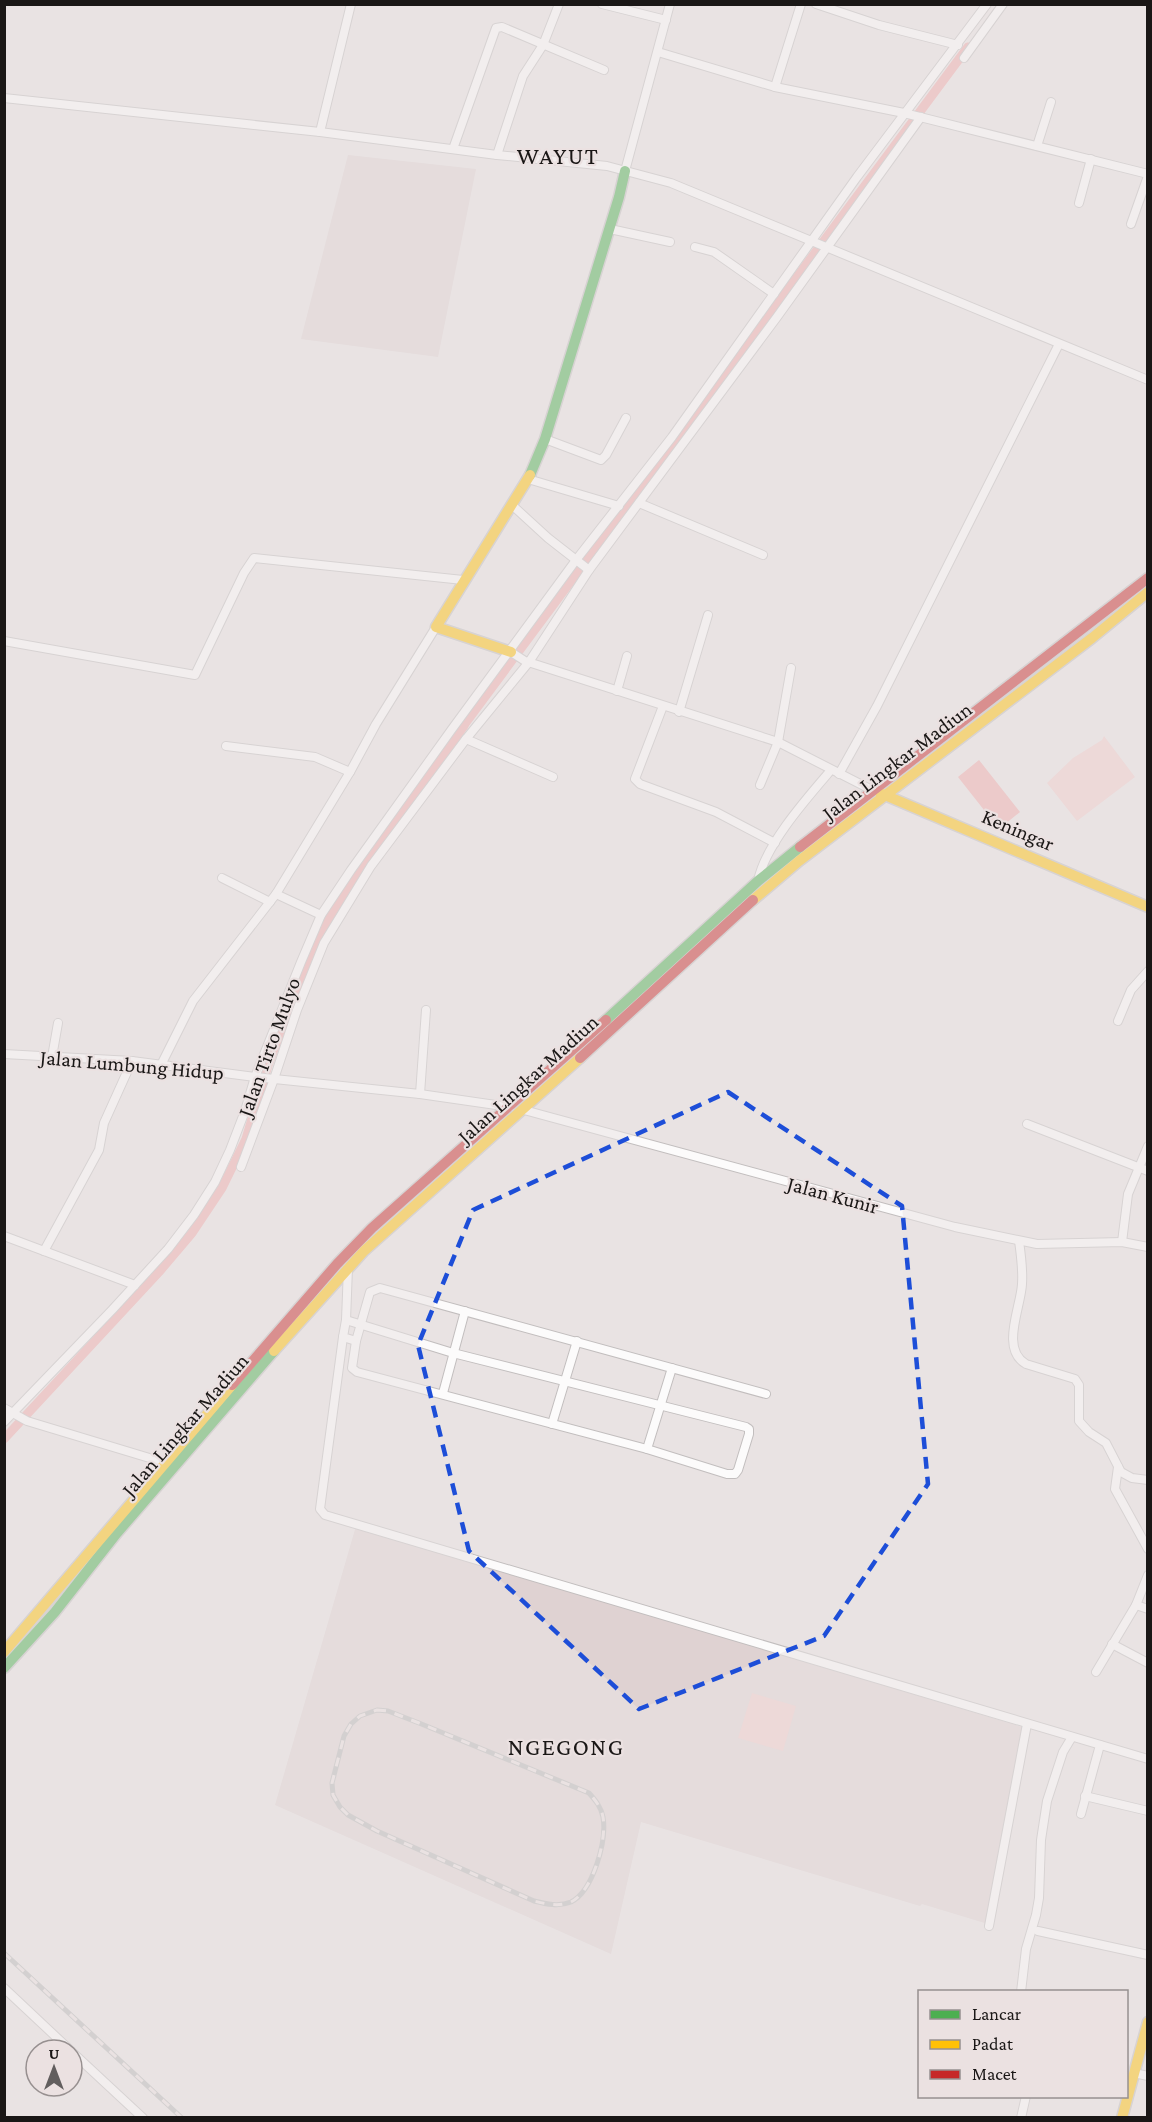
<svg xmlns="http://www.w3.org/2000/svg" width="1152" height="2122" viewBox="0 0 1152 2122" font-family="'Crimson Pro',serif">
<rect width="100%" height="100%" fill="#e9e3e3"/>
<g fill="#dfd2d2">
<polygon points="348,155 476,169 438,357 301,339"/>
<polygon points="356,1526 1022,1727 1026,1735 988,1924 922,1904 920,1906 641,1822 611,1954 275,1805"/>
</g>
<g fill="#f1cccb">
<polygon points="1104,736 1135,777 1077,821 1047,783 1073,758 1102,740"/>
<polygon points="752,1693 796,1706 783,1751 738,1738"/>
</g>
<polygon fill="#efaaaa" points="979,760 1020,812 999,829 958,777"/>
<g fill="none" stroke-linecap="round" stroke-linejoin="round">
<g stroke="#efaaaa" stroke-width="9">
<polyline points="461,729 968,47"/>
<polyline points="4,1439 159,1272 192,1233 222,1188 246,1139 268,1065 297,989 321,932 341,899 464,726"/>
</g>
<g stroke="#c2bebe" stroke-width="10">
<g id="street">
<polyline points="602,4 666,20"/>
<polyline points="816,4 879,25 958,45"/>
<polyline points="658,52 775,87 904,113 1148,174"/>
<polyline points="964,58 1003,4"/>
<polyline points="775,87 801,4"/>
<polyline points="4,98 320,132 497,155 607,166 671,183 1148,380"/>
<polyline points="320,132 351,4"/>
<polyline points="1037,146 1051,102"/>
<polyline points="453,149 496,28 502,27 604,70"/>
<polyline points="497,155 523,76 543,45 559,4"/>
<polyline points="625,171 670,4"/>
<polyline points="1079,203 1091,159"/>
<polyline points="1131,224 1148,176"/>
<polyline points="610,229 670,242"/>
<polyline points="695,247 714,252 774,294"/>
<polyline points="545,439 601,460 606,455 626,418"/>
<polyline points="528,479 619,506"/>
<polyline points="639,503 763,555"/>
<polyline points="512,505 548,538 589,570"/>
<polyline points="4,641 195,675 244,573 254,558 463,580"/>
<polyline points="511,652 525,661 778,742 872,790"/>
<polyline points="617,691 627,656"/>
<polyline points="663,706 635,779 640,784 716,812 775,843"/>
<polyline points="679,712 708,615"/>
<polyline points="466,739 553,777"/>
<polyline points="226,746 315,757 350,772"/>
<polyline points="839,774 877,706 1059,344"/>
<polyline points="760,785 778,742 791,668"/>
<polyline points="222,878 270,902"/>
<path d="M758,881c7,-36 49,-83 73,-111"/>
<polyline points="276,894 321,915"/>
<polyline points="1118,1021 1131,990 1148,971"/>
<polyline points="4,1054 132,1061 255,1077 420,1094 510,1107"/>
<polyline points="52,1057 58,1023"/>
<polyline points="161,1065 193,1001 276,894 350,772 376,724 436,627"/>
<polyline points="420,1094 426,1010"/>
<polyline points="524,1110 955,1227 1037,1244 1122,1242 1148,1247"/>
<polyline points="1027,1124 1148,1171"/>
<polyline points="241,1167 274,1079 297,1010 324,943 371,866 466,739 529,662 589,570 777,317 921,117"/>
<polyline points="4,1236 135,1285"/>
<path d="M1019,1241c2,14 4,29 3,43 -1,23 -22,65 4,80l49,15 4,6v36l10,11 17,11 15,29 11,6 16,2"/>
<polyline points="1122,1242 1128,1194 1148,1146"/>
<polyline points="44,1251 99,1150 104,1123 132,1061"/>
<polygon points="346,1320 453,1353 746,1427 749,1429 749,1434 738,1470 735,1474 727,1474 647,1449 357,1372 352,1368 356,1341 343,1337"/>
<polyline points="346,1320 348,1268"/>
<polyline points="343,1337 320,1509 325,1515 1148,1759"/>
<polyline points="356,1341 370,1292 380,1288 766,1394"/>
<polyline points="443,1393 465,1311"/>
<polyline points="4,1408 27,1421 166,1463"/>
<polyline points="4,1422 112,1310 168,1249 194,1215 215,1182 230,1150 245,1111 255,1077 301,962 321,915 351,870 452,729 576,560 672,437 857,177 987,4"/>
<polyline points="552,1424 577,1341"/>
<polyline points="647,1449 672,1368"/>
<polyline points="1118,1467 1115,1489 1148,1549"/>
<polyline points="1136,1605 1148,1609"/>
<polyline points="1112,1644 1148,1663"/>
<polyline points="1096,1672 1136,1605 1148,1575"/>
<polyline points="1085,1796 1148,1811"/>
<polyline points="1081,1814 1100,1745"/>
<polyline points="989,1926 1027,1724"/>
<polyline points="1038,1931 1148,1955"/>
<polyline points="4,1988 70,2050"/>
<polyline points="1021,1992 1026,1949 1036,1915 1039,1898 1041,1840 1047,1801 1063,1752 1072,1737"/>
<polyline points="72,2052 143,2118"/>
<polyline points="1134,2073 1148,2076"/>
<polyline points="1021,2118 1026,2096"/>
</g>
</g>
<g stroke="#c2bebe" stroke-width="13">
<g id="fast">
<polyline points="530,475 545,439 619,197 625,171"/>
<polyline points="606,1020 758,881 800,847"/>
<polyline points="4,1668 55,1612 117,1533 274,1351"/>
</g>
</g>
<g stroke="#c2bebe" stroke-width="13">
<g id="slow">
<polyline points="511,652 436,627 530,475"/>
<polyline points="880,793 1148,907"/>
<polyline points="753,900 799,861 1092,638 1148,592"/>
<polyline points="274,1351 364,1251 580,1058"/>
<polyline points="4,1652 232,1385"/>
<polyline points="1122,2118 1148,2022"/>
</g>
</g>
<g stroke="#c2bebe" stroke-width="13">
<g id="jam">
<polyline points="800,847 1148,578"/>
<polyline points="580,1058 753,900"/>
<polyline points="232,1385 337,1264 372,1228 606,1020"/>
</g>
</g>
<use href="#street" stroke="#fcfbfb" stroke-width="8"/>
<use href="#fast" stroke="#4caf50" stroke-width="10"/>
<use href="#slow" stroke="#ffc107" stroke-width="10"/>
<use href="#jam" stroke="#c62828" stroke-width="10"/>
<g stroke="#b9b8b8" stroke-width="5">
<g id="rail">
<path d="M377,1710l11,1 31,12 170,70c7,8 12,14 14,24 4,24 -10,74 -32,85 -12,5 -25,2 -37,-1l-157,-70 -29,-16 -8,-8 -7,-12 -1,-12 12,-47 7,-12 9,-8z"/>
<polyline points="4,1953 182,2118"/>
</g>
</g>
<use href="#rail" stroke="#ebe1e1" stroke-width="3" stroke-dasharray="9" stroke-linecap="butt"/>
</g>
<path d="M0 0H1152V2122H0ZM728,1092l174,114 26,278 -104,152 -185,73 -170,-158 -51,-206 55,-135z" fill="#e9e3e3" fill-opacity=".55" fill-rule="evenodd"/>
<path fill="none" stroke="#1d4ed8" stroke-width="4.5" stroke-dasharray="12 8" stroke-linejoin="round" d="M728,1092l174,114 26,278 -104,152 -185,73 -170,-158 -51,-206 55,-135z"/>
<g text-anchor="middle" stroke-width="4.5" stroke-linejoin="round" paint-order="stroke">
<g font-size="21" fill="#1a1716" stroke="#ebe1e1">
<text transform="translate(897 761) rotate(-37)" y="7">Jalan Lingkar Madiun</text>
<text transform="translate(1018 830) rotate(23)" y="7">Keningar</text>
<text transform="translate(269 1047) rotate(-70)" y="7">Jalan Tirto Mulyo</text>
<text transform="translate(132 1065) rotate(5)" y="7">Jalan Lumbung Hidup</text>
<text transform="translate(528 1079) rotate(-42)" y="7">Jalan Lingkar Madiun</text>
<text transform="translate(833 1195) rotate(15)" y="7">Jalan Kunir</text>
<text transform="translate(185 1425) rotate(-49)" y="7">Jalan Lingkar Madiun</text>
</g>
<g font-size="24" letter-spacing="1.5" fill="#1a1716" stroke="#ebe1e1">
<text x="558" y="164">WAYUT</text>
<text x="566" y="1755">NGEGONG</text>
</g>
</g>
<rect width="1152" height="2122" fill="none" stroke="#1a1716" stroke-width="12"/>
<rect x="918" y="1990" width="210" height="108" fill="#ebe1e1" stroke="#979090" stroke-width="1.5"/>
<rect x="930" y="2010" width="30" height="9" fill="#4caf50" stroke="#979090" stroke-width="1.5"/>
<text x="972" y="2020" font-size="18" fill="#1a1716">Lancar</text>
<rect x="930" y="2040" width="30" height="9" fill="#ffc107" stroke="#979090" stroke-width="1.5"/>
<text x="972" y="2050" font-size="18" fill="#1a1716">Padat</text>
<rect x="930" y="2070" width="30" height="9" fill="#c62828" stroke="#979090" stroke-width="1.5"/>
<text x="972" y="2080" font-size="18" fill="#1a1716">Macet</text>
<g transform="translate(54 2068)"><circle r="28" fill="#ebe1e1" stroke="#979090" stroke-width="1.5"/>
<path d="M0-4.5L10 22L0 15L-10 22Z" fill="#625e5e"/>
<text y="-9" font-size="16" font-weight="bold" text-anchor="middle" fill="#1a1716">U</text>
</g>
</svg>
